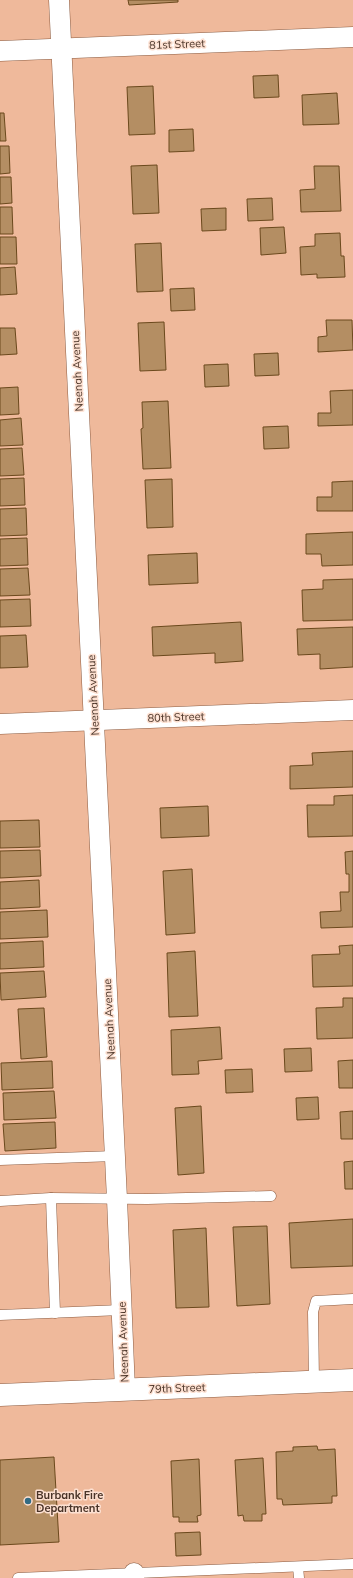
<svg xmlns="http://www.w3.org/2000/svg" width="353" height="1578" viewBox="0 0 353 1578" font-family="Mulish,sans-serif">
<rect width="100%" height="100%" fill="#efb99b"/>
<g fill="#b48e63" stroke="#6b491d">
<polygon points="128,0 178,0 178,2 129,5"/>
<polygon points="278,75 279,97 254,98 253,76"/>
<polygon points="153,86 155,134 129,135 127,87"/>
<polygon points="337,93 339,124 303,125 302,95"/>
<polygon points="0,113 4,113 6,141 0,141"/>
<polygon points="193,129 194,151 169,152 169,130"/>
<polygon points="0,146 9,146 10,173 0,174"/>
<polygon points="157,165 159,213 133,214 131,166"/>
<polygon points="314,166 339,166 341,211 301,212 300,190 315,189"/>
<polygon points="0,177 11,177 12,203 0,204"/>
<polygon points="272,198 273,220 248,221 247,199"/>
<polygon points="0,207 12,207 13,234 0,234"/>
<polygon points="226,208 226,230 202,231 201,209"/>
<polygon points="284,227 286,253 261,255 260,228"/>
<polygon points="340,233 341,256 344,256 345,277 317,278 317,274 301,275 300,247 315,246 315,234"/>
<polygon points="0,237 16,237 17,264 0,264"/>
<polygon points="161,243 163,291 137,292 135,244"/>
<polygon points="15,267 17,294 0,295 0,268"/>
<polygon points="194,288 195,310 171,311 170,289"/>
<polygon points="326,320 352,320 353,350 318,352 318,337 327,336"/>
<polygon points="164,322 166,370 140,371 138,323"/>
<polygon points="0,328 15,328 17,354 0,355"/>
<polygon points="278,353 279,375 255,376 254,354"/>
<polygon points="228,364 229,386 205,387 204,365"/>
<polygon points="18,387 19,414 0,415 0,388"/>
<polygon points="353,390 353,425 318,426 318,413 331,413 330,391"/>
<polygon points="168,401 171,468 143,469 141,429 143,428 142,402"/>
<polygon points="21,418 23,445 0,446 0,420"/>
<polygon points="288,426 289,448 264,449 263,427"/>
<polygon points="22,448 24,475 0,476 0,449"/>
<polygon points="24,478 25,505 0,506 0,479"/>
<polygon points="172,479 173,527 147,528 145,480"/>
<polygon points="353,481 353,511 317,511 317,497 332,497 332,482"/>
<polygon points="26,508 27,535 0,536 0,509"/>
<polygon points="353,532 353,565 322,566 321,554 306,554 306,534"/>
<polygon points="27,538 28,565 0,566 0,539"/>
<polygon points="197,553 198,583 149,585 148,555"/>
<polygon points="28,568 30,595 0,596 0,569"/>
<polygon points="353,579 353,620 303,621 302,590 323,589 323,580"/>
<polygon points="30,599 31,626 0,627 0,600"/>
<polygon points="241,622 243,661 215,663 215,653 153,656 152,627"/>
<polygon points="353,627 353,667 320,669 320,654 298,655 297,629"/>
<polygon points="26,635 28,667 0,668 0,636"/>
<polygon points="353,751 353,787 290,789 290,766 313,765 312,753"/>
<polygon points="353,795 353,836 308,837 307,805 334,805 334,796"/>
<polygon points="208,806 209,836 161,838 160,808"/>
<polygon points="39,820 40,847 0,848 0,821"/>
<polygon points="40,850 41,876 0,878 0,851"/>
<polygon points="353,851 353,927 321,928 320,912 341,911 340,892 349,892 349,874 346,874 345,852"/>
<polygon points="192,869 195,933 166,935 163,871"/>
<polygon points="39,880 40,907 0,909 0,882"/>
<polygon points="47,910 48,937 0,939 0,912"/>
<polygon points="43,941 44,967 0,969 0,943"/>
<polygon points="353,945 353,986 313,987 312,955 340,954 339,946"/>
<polygon points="195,951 198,1016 169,1017 167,953"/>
<polygon points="44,971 46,997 1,1000 0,973"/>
<polygon points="343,998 353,998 353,1038 317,1039 316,1008 343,1007"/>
<polygon points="44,1008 47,1057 21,1059 18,1009"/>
<polygon points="220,1027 222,1059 198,1061 199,1074 172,1075 171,1030"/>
<polygon points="311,1048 312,1071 285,1072 284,1049"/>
<polygon points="353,1060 353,1088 339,1088 338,1061"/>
<polygon points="52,1061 53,1088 2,1090 1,1063"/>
<polygon points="252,1069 253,1092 226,1093 225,1070"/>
<polygon points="54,1091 56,1118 4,1120 3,1093"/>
<polygon points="318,1097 319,1119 297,1120 296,1098"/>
<polygon points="201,1106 204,1173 178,1175 175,1108"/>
<polygon points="353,1111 353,1139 341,1139 340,1112"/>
<polygon points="55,1122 56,1148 5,1151 3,1124"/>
<polygon points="353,1161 353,1189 345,1189 344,1162"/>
<polygon points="353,1219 353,1266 291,1268 289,1223"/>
<polygon points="267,1226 270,1304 237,1306 233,1227"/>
<polygon points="206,1228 209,1307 176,1308 173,1230"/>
<polygon points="317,1446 318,1450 335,1449 337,1496 332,1496 332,1503 283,1505 282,1499 277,1499 276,1452 293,1451 293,1447"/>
<polygon points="54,1457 59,1542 0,1545 0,1460"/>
<polygon points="263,1458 266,1514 262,1514 262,1521 244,1521 243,1515 238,1516 235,1460"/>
<polygon points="199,1459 201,1515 197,1516 198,1522 179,1522 179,1517 173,1517 171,1461"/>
<polygon points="200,1532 201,1555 176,1556 175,1533"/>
</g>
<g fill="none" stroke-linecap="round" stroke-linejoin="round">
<g stroke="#8c5c41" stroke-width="11">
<g id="lane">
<polyline points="0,1160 115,1156"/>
<polyline points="51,1198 55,1313"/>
<polyline points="0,1201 51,1198 147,1199 271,1196"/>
<polyline points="0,1315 121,1310"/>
<polyline points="314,1382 313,1312 316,1301 353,1299"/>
<polyline points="298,1567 299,1578"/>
<polyline points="18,1578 353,1564"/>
</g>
</g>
<g stroke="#8c5c41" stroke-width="21">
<g id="street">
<polyline points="59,0 117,1199 125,1390"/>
<polyline points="0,51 353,37"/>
<polyline points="0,724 353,710"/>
<polyline points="134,1573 134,1578"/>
</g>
</g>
<g stroke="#8c5c41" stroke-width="23">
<polyline id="secondary" points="0,1395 353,1380"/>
</g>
<use href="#lane" stroke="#fff" stroke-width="10"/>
<use href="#street" stroke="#fff" stroke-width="20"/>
<use href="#secondary" stroke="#fff" stroke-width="22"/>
</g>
<circle fill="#326b84" stroke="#fde0d1" stroke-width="1.5" cx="28" cy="1501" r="4"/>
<g text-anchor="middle" stroke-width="3" stroke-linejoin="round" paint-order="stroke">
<g font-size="11" fill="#493327" stroke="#fde0d1">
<text transform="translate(177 44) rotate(-2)" y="4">81st Street</text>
<text transform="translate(77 371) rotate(-93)" y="4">Neenah Avenue</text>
<text transform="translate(93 695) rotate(-93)" y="4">Neenah Avenue</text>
<text transform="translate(176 717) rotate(-2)" y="4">80th Street</text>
<text transform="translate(109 1019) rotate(-93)" y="4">Neenah Avenue</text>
<text transform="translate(123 1342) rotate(-92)" y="4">Neenah Avenue</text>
<text transform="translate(177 1388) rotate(-2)" y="4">79th Street</text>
</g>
<g font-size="11" font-weight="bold" fill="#493327" stroke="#fde0d1" text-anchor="start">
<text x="36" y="1499">Burbank Fire<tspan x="36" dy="13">Department</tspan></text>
</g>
</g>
</svg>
